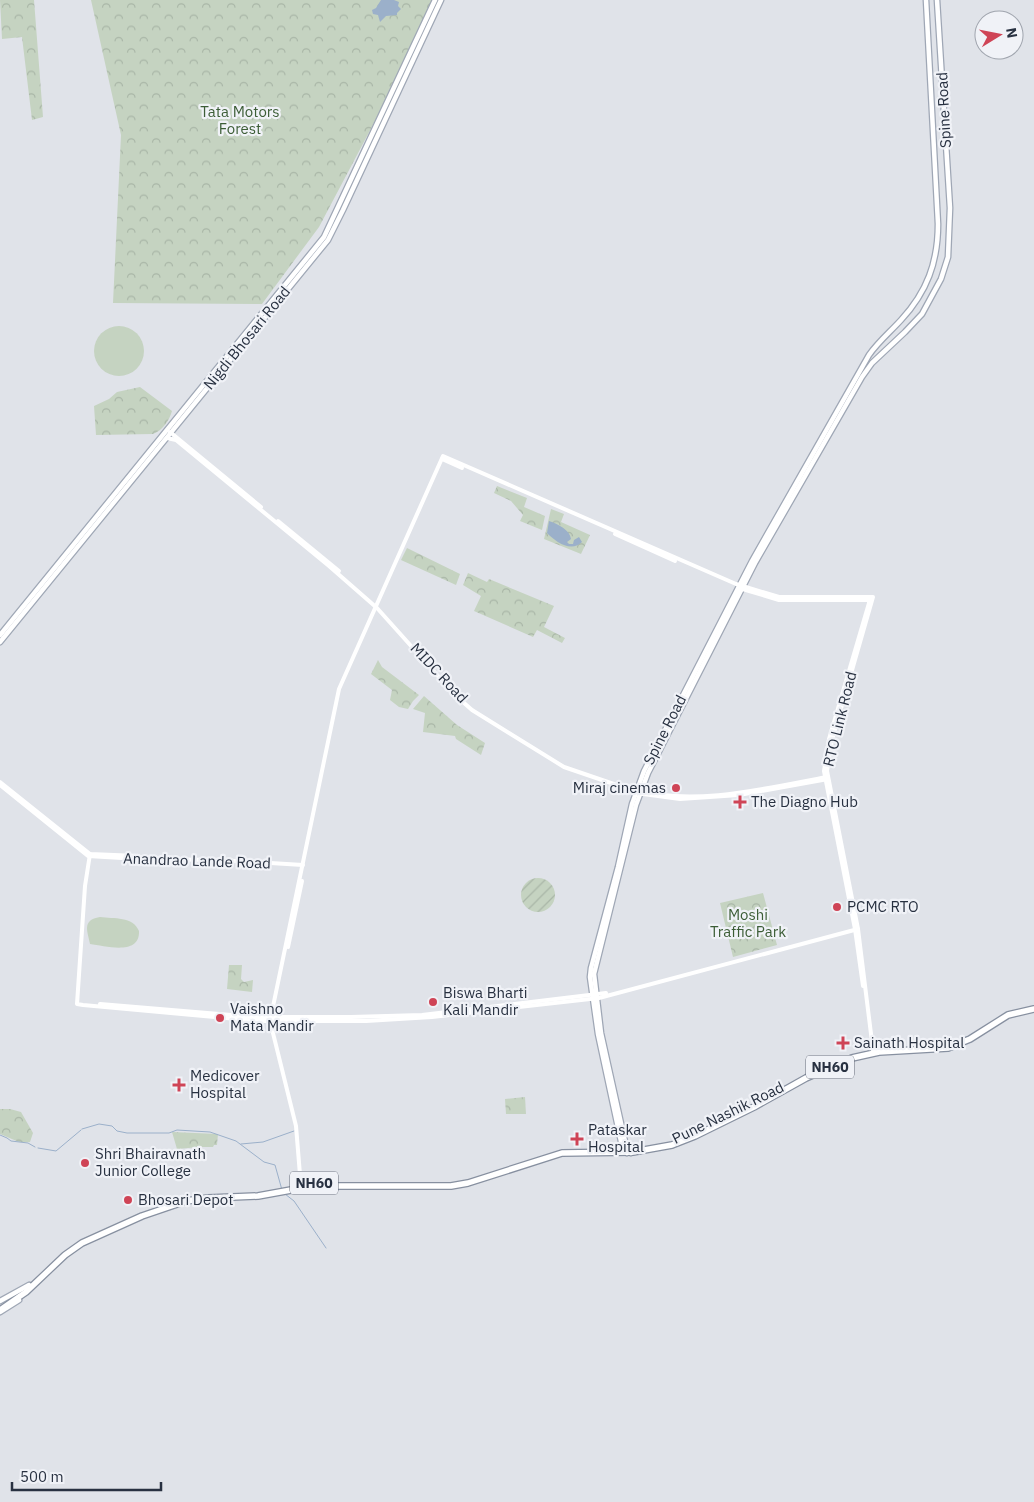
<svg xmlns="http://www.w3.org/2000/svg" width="1034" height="1502" viewBox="0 0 1034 1502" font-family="'IBM Plex Sans',sans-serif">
<defs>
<pattern id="forest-crowns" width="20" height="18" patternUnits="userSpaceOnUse" patternTransform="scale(1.25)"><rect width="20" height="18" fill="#c5d3c1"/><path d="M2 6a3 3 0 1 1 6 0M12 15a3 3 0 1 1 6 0" fill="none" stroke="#a9b6a7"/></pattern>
<pattern id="garden-furrows" width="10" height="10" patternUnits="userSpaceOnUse" patternTransform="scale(1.25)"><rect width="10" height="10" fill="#c5d3c1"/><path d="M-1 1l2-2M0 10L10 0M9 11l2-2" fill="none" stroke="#a9b6a7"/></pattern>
</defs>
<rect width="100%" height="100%" fill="#e0e3e9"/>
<g fill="#c5d3c1">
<circle cx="119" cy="351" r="25"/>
<path d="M100,917c14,2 33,-1 39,14 1,25 -33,15 -49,13 -2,-12 -9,-24 10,-27z"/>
</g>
<g fill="url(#forest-crowns)">
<polygon points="0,0 34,0 43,117 32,120 22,37 2,39"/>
<polygon points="91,0 432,0 385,102 319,227 262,304 113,303 121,135"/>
<path d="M140,387l32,24c-3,10 -9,19 -19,23l-57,1 -2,-29 15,-7 8,-7z"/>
<polygon points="497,486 527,498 524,507 545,516 542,530 520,521 523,515 511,501 494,493"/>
<polygon points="551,509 564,514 561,522 590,535 581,554 544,539"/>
<polygon points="407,548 460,574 456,585 401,560"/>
<polygon points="468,573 487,582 489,579 554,606 544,627 565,638 562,643 537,630 533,637 474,611 481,596 463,585"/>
<polygon points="378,660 382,667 419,695 413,701 408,709 399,707 390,700 392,690 371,674"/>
<polygon points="424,696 457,725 485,743 481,755 456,739 455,736 423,732 425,713 413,709"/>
<polygon points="763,893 777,945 733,957 720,903"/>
<polygon points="229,965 242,965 241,979 244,982 253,980 252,992 227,989"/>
<polygon points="525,1097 526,1114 506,1114 505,1099"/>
<polygon points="0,1109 10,1109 21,1112 33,1133 30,1142 19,1142 0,1134"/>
<polygon points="172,1132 218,1134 217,1145 214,1145 213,1147 200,1147 177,1149"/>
</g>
<circle fill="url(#garden-furrows)" cx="538" cy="895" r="17"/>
<g fill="#9bb0ca">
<polygon points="381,0 394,0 399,2 398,6 401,9 397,13 397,15 386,16 380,22 378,15 373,14 372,10 376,8"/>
<path d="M549,521c9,3 21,9 22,18l-4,3 2,2h4l1,-4 5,-3 3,5c-11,11 -26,0 -35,-9z"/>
</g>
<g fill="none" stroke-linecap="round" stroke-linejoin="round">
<g stroke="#9bb0ca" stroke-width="1">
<polyline points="82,1129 99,1124 112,1126 117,1131 127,1133 169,1133 177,1130 210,1132 236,1141 264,1162 275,1165 282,1190"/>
<polyline points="0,1135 7,1138 11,1141 28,1143 35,1147"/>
<polyline points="241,1144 263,1142 294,1131"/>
<polyline points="38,1148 56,1151 81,1130"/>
<polyline points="285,1194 294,1201 326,1248"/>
</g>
<g stroke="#9fa7b5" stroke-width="7">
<g id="primary">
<polyline points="0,635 324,237 435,0"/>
<polyline points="0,642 328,240 343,210 441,0"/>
<path d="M627,1153l-5,-7 -24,-112 -8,-57 1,-9 27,-101 14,-63 12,-33 108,-210 117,-206c9,-13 21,-23 32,-35 26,-28 37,-58 37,-96l-12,-224"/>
<polyline points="631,1153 626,1146 601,1033 594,974 636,805 648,773 755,563 862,377 872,363 905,332 922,314 941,279 948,257 950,208 937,0"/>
<polyline points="0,1301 29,1285"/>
<polyline points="0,1312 19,1300"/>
</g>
</g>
<g stroke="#8790a0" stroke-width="8">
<polyline id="highway" points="0,1310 26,1292 65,1255 82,1243 142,1216 186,1201 208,1198 258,1196 313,1186 451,1186 468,1183 562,1153 633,1152 672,1145 695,1136 754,1107 806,1078 852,1058 879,1052 948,1048 970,1039 1008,1015 1034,1009"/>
</g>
<g stroke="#fff" stroke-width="4">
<polyline points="170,432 261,507"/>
<polyline points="167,438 176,440 329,566 377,608 455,695 472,710 564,767 643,794 680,799 739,795 828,779"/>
<polyline points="442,459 462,468"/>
<polyline points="278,521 339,571"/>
<polyline points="615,534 675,561"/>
<polyline points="739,588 779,600 870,600"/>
<polyline points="0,782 90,854 138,856 142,858"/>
<polyline points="0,785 88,856 139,859 220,860 303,865"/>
<path d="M639,790c54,17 133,-3 188,-13"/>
<polyline points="90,854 85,886 77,1004 83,1005 258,1021 366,1021 432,1017 599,998 858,929"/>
<polyline points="288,947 302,881"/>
<polyline points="863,986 855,929 824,771 829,739 869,603 869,597"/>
<polyline points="100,1004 255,1017 351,1017 422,1015 606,993"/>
<polyline points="270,1021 339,689 443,456 736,584 779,597 873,597 832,740 827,771 858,929 872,1042"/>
<polyline points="270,1021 296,1126 301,1187"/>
<polyline points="871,1040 873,1050"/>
</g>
<use href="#primary" stroke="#fff" stroke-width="4.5"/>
<use href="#highway" stroke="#fff" stroke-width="5.5"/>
</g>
<g fill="#cf4456" stroke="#f0f2f7" stroke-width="2">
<circle cx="676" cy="788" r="5"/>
<path d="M737.5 794.5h5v5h5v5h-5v5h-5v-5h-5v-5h5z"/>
<circle cx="837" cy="907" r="5"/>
<circle cx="433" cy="1002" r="5"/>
<circle cx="220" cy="1018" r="5"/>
<path d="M840.5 1035.5h5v5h5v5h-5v5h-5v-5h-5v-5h5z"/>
<path d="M176.5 1077.5h5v5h5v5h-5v5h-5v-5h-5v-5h5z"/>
<path d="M574.5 1131.5h5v5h5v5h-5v5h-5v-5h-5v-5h5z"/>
<circle cx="85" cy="1163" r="5"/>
<circle cx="128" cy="1200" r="5"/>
</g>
<g text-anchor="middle" stroke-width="4.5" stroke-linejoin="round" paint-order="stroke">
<g fill="#f0f2f7" stroke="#646b78" stroke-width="1">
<rect x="806" y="1055.5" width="48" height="23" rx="4"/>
<rect x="290" y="1171.5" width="48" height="23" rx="4"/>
</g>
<g font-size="14" font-weight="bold" fill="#283141">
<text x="830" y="1072">NH60</text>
<text x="314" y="1188">NH60</text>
</g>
<g font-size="15" fill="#283141" stroke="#f0f2f7">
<text transform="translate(944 110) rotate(-93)" y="5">Spine Road</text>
<text transform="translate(247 338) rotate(-51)" y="5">Nigdi Bhosari Road</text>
<text transform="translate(439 673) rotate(47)" y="5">MIDC Road</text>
<text transform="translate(840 719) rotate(-76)" y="5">RTO Link Road</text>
<text transform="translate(665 730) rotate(-63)" y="5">Spine Road</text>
<text transform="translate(197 861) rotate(2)" y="5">Anandrao Lande Road</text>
<text transform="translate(728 1113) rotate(-26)" y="5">Pune Nashik Road</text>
</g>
<g font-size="15" fill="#3c5d36" stroke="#f0f2f7">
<text x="240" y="117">Tata Motors<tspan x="240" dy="17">Forest</tspan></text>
<text x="748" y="920">Moshi<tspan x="748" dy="17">Traffic Park</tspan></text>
</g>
<g font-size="15" fill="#283141" stroke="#f0f2f7" text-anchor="start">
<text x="666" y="793" text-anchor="end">Miraj cinemas</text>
<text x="751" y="807">The Diagno Hub</text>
<text x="847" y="912">PCMC RTO</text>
<text x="443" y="998">Biswa Bharti<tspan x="443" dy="17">Kali Mandir</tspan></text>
<text x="230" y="1014">Vaishno<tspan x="230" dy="17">Mata Mandir</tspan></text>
<text x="854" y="1048">Sainath Hospital</text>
<text x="190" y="1081">Medicover<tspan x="190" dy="17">Hospital</tspan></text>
<text x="588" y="1135">Pataskar<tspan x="588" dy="17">Hospital</tspan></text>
<text x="95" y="1159">Shri Bhairavnath<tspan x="95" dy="17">Junior College</tspan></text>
<text x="138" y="1205">Bhosari Depot</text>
</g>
</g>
<g transform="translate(999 35) rotate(80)"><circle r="24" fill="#f0f2f7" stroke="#a0a5ae"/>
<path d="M0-4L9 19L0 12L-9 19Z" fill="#cf4456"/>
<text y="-8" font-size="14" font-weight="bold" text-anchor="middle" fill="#283141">N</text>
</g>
<path d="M12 1482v8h149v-8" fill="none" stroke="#283141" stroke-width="2.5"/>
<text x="20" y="1482" font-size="15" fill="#283141" stroke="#f0f2f7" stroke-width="4" paint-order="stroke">500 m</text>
</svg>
